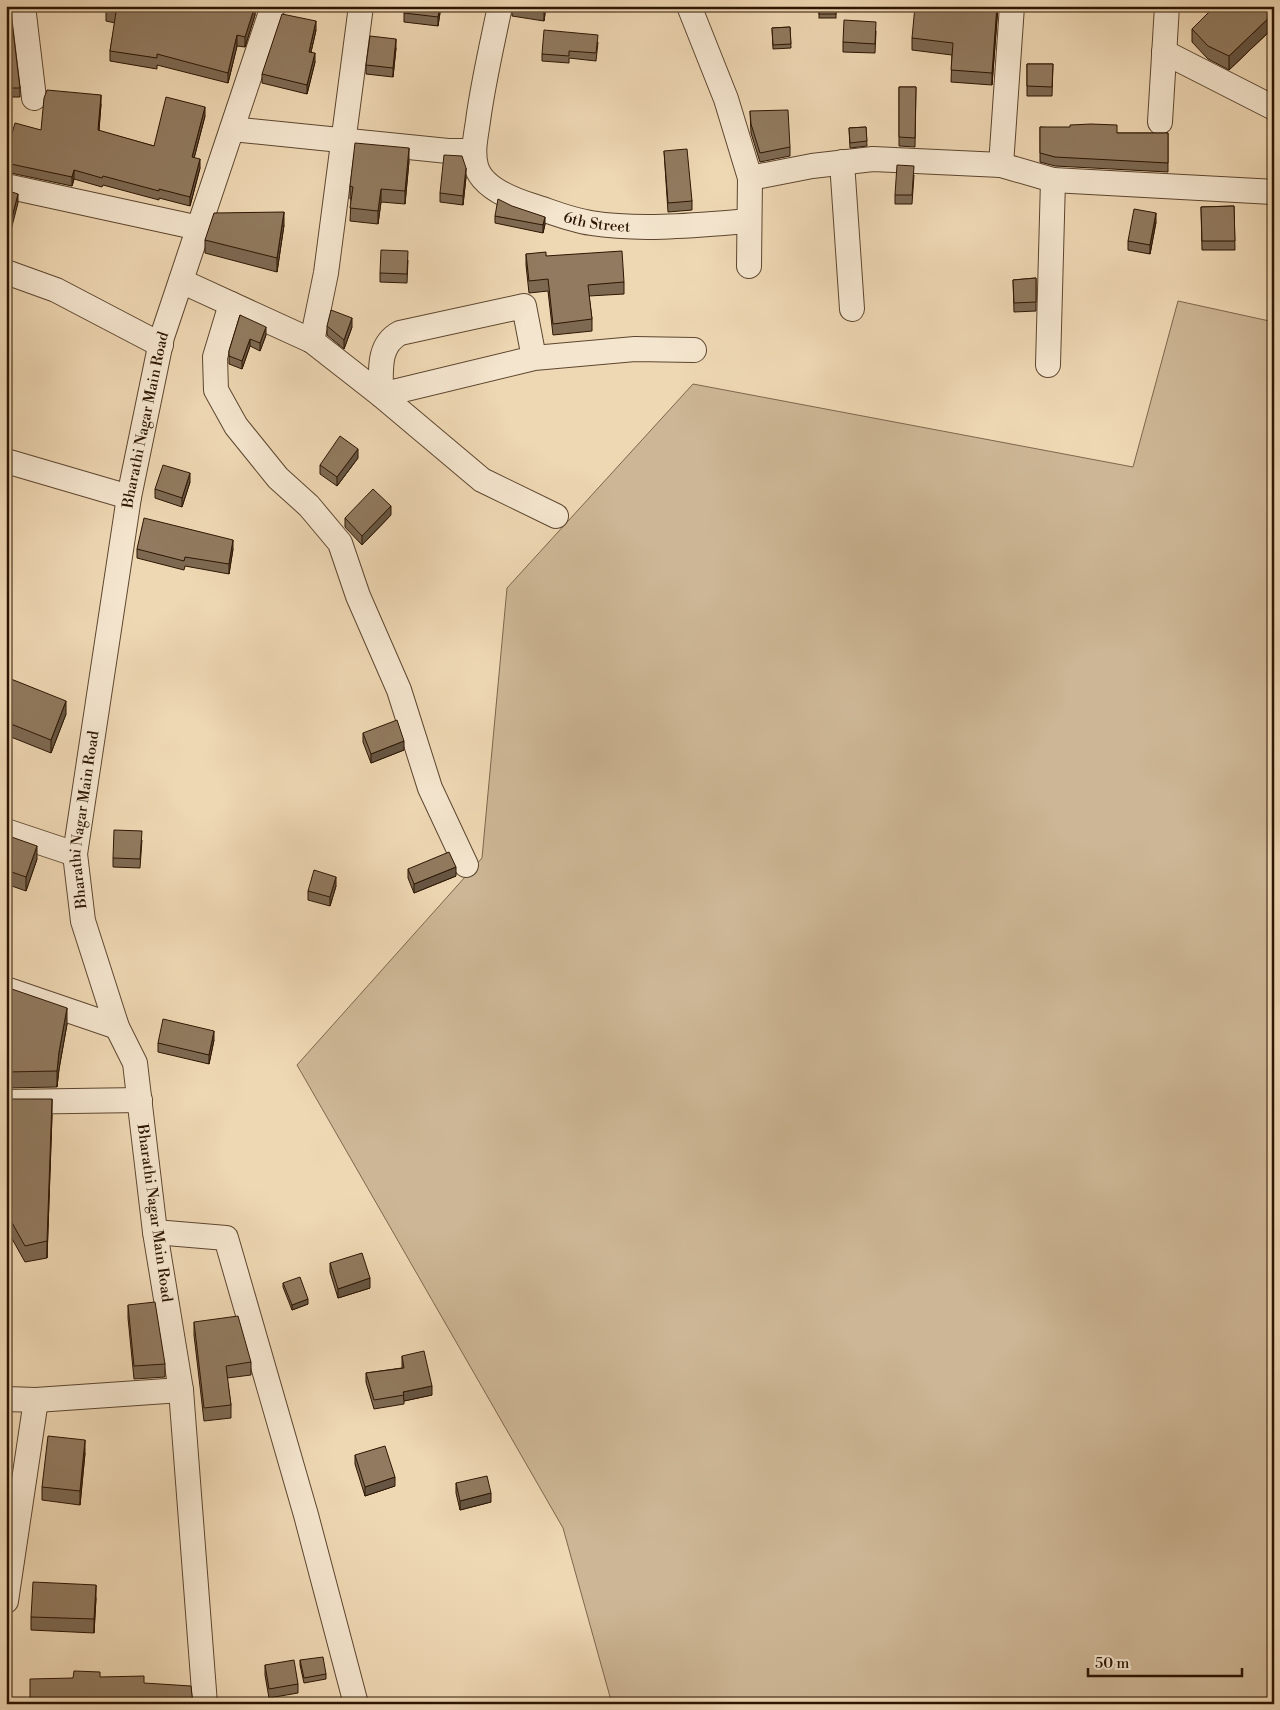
<svg xmlns="http://www.w3.org/2000/svg" width="1280" height="1710" viewBox="0 0 1280 1710" font-family="'Libre Bodoni',serif">
<rect width="100%" height="100%" fill="#eed7b3"/>
<filter id="stains"><feTurbulence type="fractalNoise" baseFrequency=".004" numOctaves="4"/><feColorMatrix values="0 0 0 0 .2 0 0 0 0 .09 0 0 0 0 .02 0 0 0 .5 -.17"/></filter>
<radialGradient id="worn" r=".72"><stop offset=".6" stop-color="#630" stop-opacity="0"/><stop offset="1" stop-color="#630" stop-opacity=".3"/></radialGradient>
<polygon fill="#cdb695" stroke="#7d664c" points="1178,301 1274,322 1274,1704 612,1704 563,1528 297,1065 482,858 507,588 693,384 1133,467"/>
<g fill="none" stroke-linecap="round" stroke-linejoin="round">
<g stroke="#5d462f" stroke-width="26">
<g id="minor">
<polyline points="23,6 34,98"/>
<path id="s1" d="M500,6c-8,39 -17,77 -22,115 -2,15 -6,30 -2,45 6,22 38,34 57,40 19,6 38,14 58,17 50,8 108,2 158,-2"/>
<polyline points="689,6 726,99 750,178 749,266"/>
<polyline points="1164,52 1274,108"/>
<polyline points="1160,122 1167,6"/>
<polyline points="232,129 448,151 474,151"/>
<polyline points="842,162 852,309"/>
<polyline points="1001,165 1012,6"/>
<polyline points="750,178 812,166 873,159 1001,165 1053,180 1048,365"/>
<polyline points="1053,180 1274,192"/>
<polyline points="6,186 199,228"/>
<polyline points="6,272 56,290 161,345"/>
<polyline points="181,281 312,341 381,395 482,480 556,516"/>
<polyline points="231,304 215,357 216,390 236,426 278,478 309,506 340,543 358,596 399,690 430,788 466,865"/>
<polyline points="312,341 326,273 361,6"/>
<path d="M534,358l-10,-52 -124,27c-23,12 -19,39 -19,62l153,-37 101,-9 59,1"/>
<polyline points="6,461 129,497"/>
<polyline points="6,831 75,854"/>
<polyline points="6,989 117,1027"/>
<polyline points="6,1102 140,1100"/>
<polyline points="155,1232 226,1238 306,1515 356,1704"/>
<polyline points="6,1399 36,1400 181,1390"/>
<polyline points="6,1601 36,1400"/>
<path id="s2" d="M205,1704l-24,-314 -26,-158 -20,-169 -18,-36 -34,-106 -8,-67 54,-357 33,-160 111,-331"/>
</g>
</g>
<use href="#minor" stroke="#f4e5ce" stroke-width="24"/>
</g>
<g fill="#7d6952" stroke="#2d1603">
<polygon points="6,6 20,88 20,97 6,97"/>
<polygon points="255,6 255,15 245,47 237,46 228,83 157,65 157,69 110,61 110,51 115,23 106,21 106,11"/>
<polygon points="441,6 438,26 404,22 404,13"/>
<polygon points="512,6 546,6 544,21 512,16"/>
<rect x="819" y="6" width="17" height="12"/>
<polygon points="998,6 992,85 951,82 952,55 912,50 912,38"/>
<polygon points="1274,13 1274,27 1229,70 1208,59 1192,42 1192,29"/>
<polygon points="790,27 791,48 773,49 772,28"/>
<polygon points="316,30 311,52 315,62 307,94 262,83 262,74"/>
<polygon points="876,31 875,53 843,52 843,42"/>
<polygon points="598,42 596,61 569,58 569,63 542,61 542,54"/>
<polygon points="396,48 393,77 366,74 366,65"/>
<polygon points="1027,64 1053,64 1052,96 1027,96"/>
<polygon points="899,87 916,87 915,147 899,146"/>
<polygon points="101,104 99,131 154,146 205,116 194,158 200,168 190,206 159,198 159,200 103,185 102,187 74,179 72,186 6,172 6,154 41,130"/>
<polygon points="750,111 790,147 790,156 760,162 751,133"/>
<polygon points="866,127 867,146 850,148 849,128"/>
<polygon points="1040,127 1117,133 1168,133 1168,172 1055,166 1040,162"/>
<polygon points="664,151 692,201 692,210 668,212"/>
<polygon points="409,161 405,204 381,202 378,224 350,221 351,199 350,199 350,186"/>
<polygon points="914,175 912,204 895,204 895,195"/>
<polygon points="466,177 463,205 440,202 440,193"/>
<polygon points="1234,206 1235,250 1202,250 1201,207"/>
<polygon points="495,216 545,224 543,233 495,223"/>
<polygon points="1156,222 1150,254 1128,250 1128,241"/>
<polygon points="284,225 277,272 205,253 205,240"/>
<polygon points="526,254 546,256 624,282 624,294 589,296 592,319 592,331 553,335 548,291 529,293 526,265"/>
<polygon points="408,260 407,283 380,282 380,273"/>
<polygon points="1036,278 1036,311 1014,312 1013,280"/>
<polygon points="240,315 266,335 260,351 250,346 242,369 229,364 229,351"/>
<polygon points="327,326 352,327 344,349 327,335"/>
<polygon points="358,458 337,486 320,474 320,465"/>
<polygon points="190,482 182,507 155,498 155,489"/>
<polygon points="391,515 362,545 345,527 345,518"/>
<polygon points="137,549 233,549 229,574 185,566 184,570 137,558"/>
<polygon points="6,677 66,714 51,753 6,735"/>
<polygon points="363,733 404,750 371,763 363,742"/>
<polygon points="6,835 37,859 26,891 6,884"/>
<polygon points="142,840 140,868 113,867 113,858"/>
<polygon points="408,869 456,876 414,893 408,878"/>
<polygon points="336,886 330,906 308,900 308,891"/>
<polygon points="6,987 67,1024 59,1069 57,1087 6,1088"/>
<polygon points="214,1040 209,1064 158,1052 158,1043"/>
<polygon points="6,1099 52,1115 47,1258 25,1262 6,1228"/>
<polygon points="330,1263 370,1288 338,1298 330,1272"/>
<polygon points="283,1283 308,1304 292,1310 283,1287"/>
<polygon points="128,1305 165,1364 165,1377 134,1379 128,1318"/>
<polygon points="194,1322 251,1362 251,1375 227,1378 231,1405 231,1418 204,1421 194,1335"/>
<polygon points="402,1356 432,1395 404,1401 404,1404 374,1409 366,1382 366,1373 402,1368"/>
<polygon points="85,1453 80,1505 42,1500 42,1487"/>
<polygon points="355,1455 395,1486 365,1496 355,1464"/>
<polygon points="456,1483 491,1502 460,1510 456,1493"/>
<polygon points="96,1598 94,1633 31,1630 31,1617"/>
<polygon points="300,1660 326,1674 326,1679 304,1683 300,1665"/>
<polygon points="265,1665 298,1684 298,1693 269,1698 265,1675"/>
</g>
<g fill="#665542" stroke="#2d1603">
<polygon points="255,6 255,15 245,47 245,37"/>
<polygon points="440,6 441,6 438,26 438,17"/>
<polygon points="545,6 546,6 544,21 544,12"/>
<polygon points="997,6 998,6 992,85 992,73"/>
<polygon points="1274,13 1274,27 1229,70 1229,56"/>
<polygon points="316,21 316,30 309,61 309,52"/>
<polygon points="237,35 237,46 228,83 228,73"/>
<polygon points="396,39 396,48 393,77 393,68"/>
<polygon points="315,53 315,62 307,94 307,85"/>
<polygon points="101,95 101,104 98,140 98,130"/>
<polygon points="205,107 205,116 192,166 192,157"/>
<polygon points="409,148 409,161 405,204 405,191"/>
<polygon points="200,159 200,168 190,206 190,197"/>
<polygon points="466,168 466,177 463,205 463,196"/>
<polygon points="74,170 74,179 72,186 72,177"/>
<polygon points="381,189 381,202 378,224 378,211"/>
<polygon points="18,194 18,203 6,249 6,240"/>
<polygon points="284,212 284,225 277,272 277,258"/>
<polygon points="1156,213 1156,222 1150,254 1150,245"/>
<polygon points="545,217 545,224 543,233 543,225"/>
<polygon points="352,318 352,327 344,349 344,340"/>
<polygon points="266,327 266,335 260,351 260,343"/>
<polygon points="250,339 250,346 242,369 242,361"/>
<polygon points="358,449 358,458 337,486 337,477"/>
<polygon points="190,473 190,482 182,507 182,498"/>
<polygon points="391,506 391,515 362,545 362,536"/>
<polygon points="233,540 233,549 229,574 229,564"/>
<polygon points="66,701 66,714 51,753 51,740"/>
<polygon points="404,741 404,750 371,763 371,754"/>
<polygon points="37,846 37,859 26,891 26,877"/>
<polygon points="456,867 456,876 414,893 414,884"/>
<polygon points="336,877 336,886 330,906 330,897"/>
<polygon points="67,1008 67,1024 59,1069 57,1087 57,1071 59,1052"/>
<polygon points="214,1031 214,1040 209,1064 209,1055"/>
<polygon points="52,1099 52,1115 47,1258 47,1241"/>
<polygon points="370,1278 370,1288 338,1298 338,1289"/>
<polygon points="308,1299 308,1304 292,1310 292,1305"/>
<polygon points="432,1386 432,1395 404,1401 403,1392"/>
<polygon points="85,1440 85,1453 80,1505 80,1491"/>
<polygon points="395,1477 395,1486 365,1496 365,1487"/>
<polygon points="491,1493 491,1502 460,1510 460,1501"/>
<polygon points="96,1585 96,1598 94,1633 94,1619"/>
</g>
<g fill="#917a5f" stroke="#2d1603">
<polygon points="6,6 10,6 20,88 6,88"/>
<polygon points="107,6 255,6 245,37 237,35 228,73 157,54 157,58 110,51 116,12 106,11"/>
<polygon points="405,6 440,6 438,17 404,13"/>
<polygon points="512,6 545,6 544,12 512,7"/>
<rect x="819" y="6" width="17" height="8"/>
<polygon points="915,6 997,6 992,73 951,70 953,43 912,38"/>
<polygon points="1215,6 1267,6 1274,13 1229,56 1208,46 1192,29"/>
<polygon points="282,14 316,21 309,52 315,53 307,85 262,74"/>
<polygon points="844,20 876,22 875,44 843,42"/>
<polygon points="790,27 791,44 773,45 772,28"/>
<polygon points="544,30 598,35 596,53 569,51 569,56 542,54"/>
<polygon points="370,36 396,39 393,68 366,65"/>
<polygon points="1027,64 1053,64 1052,87 1027,86"/>
<polygon points="899,87 916,87 915,138 899,137"/>
<polygon points="47,90 101,95 98,130 154,146 166,97 205,107 192,157 200,159 190,197 159,189 159,191 103,176 102,178 74,170 72,177 6,163 6,154 15,123 41,130 44,98"/>
<polygon points="788,110 790,147 760,153 751,124 750,111"/>
<polygon points="1091,124 1117,125 1117,133 1168,133 1168,163 1055,157 1040,153 1040,127 1070,127 1070,125"/>
<polygon points="866,127 867,141 850,143 849,128"/>
<polygon points="355,143 409,148 405,191 381,189 378,211 350,208 353,187 350,186"/>
<polygon points="687,149 692,201 668,203 664,151"/>
<polygon points="444,155 462,156 466,168 463,196 440,193"/>
<polygon points="897,165 914,166 912,195 895,195"/>
<polygon points="6,190 18,194 6,240"/>
<polygon points="498,199 512,206 545,217 543,225 495,216"/>
<polygon points="1234,206 1235,241 1202,241 1201,207"/>
<polygon points="1134,209 1156,213 1150,245 1128,241"/>
<polygon points="284,212 277,258 205,240 214,213"/>
<polygon points="381,250 408,251 407,274 380,273"/>
<polygon points="622,251 624,282 588,285 592,319 553,324 548,279 529,281 526,254 546,252 546,256"/>
<polygon points="1036,278 1036,302 1014,303 1013,280"/>
<polygon points="331,310 352,318 344,340 327,326"/>
<polygon points="240,315 266,327 260,343 250,339 242,361 229,356 229,351"/>
<polygon points="340,436 358,449 337,477 320,465"/>
<polygon points="163,465 190,473 182,498 155,489"/>
<polygon points="373,489 391,506 362,536 345,518"/>
<polygon points="144,518 233,540 229,564 185,557 184,561 137,549"/>
<polygon points="6,677 66,701 51,740 6,722"/>
<polygon points="397,720 404,741 371,754 363,733"/>
<polygon points="114,830 142,831 140,859 113,858"/>
<polygon points="6,835 37,846 26,877 6,870"/>
<polygon points="449,852 456,867 414,884 408,869"/>
<polygon points="314,870 336,877 330,897 308,891"/>
<polygon points="6,987 67,1008 59,1052 57,1071 6,1072"/>
<polygon points="163,1019 214,1031 209,1055 158,1043"/>
<polygon points="6,1099 52,1099 47,1241 25,1246 6,1212"/>
<polygon points="362,1253 370,1278 338,1289 330,1263"/>
<polygon points="300,1277 308,1299 292,1305 283,1283"/>
<polygon points="155,1302 165,1364 134,1366 128,1305"/>
<polygon points="238,1316 251,1362 226,1366 231,1405 204,1408 194,1322"/>
<polygon points="424,1351 432,1386 403,1392 404,1395 374,1400 366,1373 404,1368 402,1356"/>
<polygon points="48,1436 85,1440 80,1491 42,1487"/>
<polygon points="385,1446 395,1477 365,1487 355,1455"/>
<polygon points="487,1476 491,1493 460,1501 456,1483"/>
<polygon points="33,1582 96,1585 94,1619 31,1617"/>
<polygon points="323,1657 326,1674 304,1678 300,1660"/>
<polygon points="294,1660 298,1684 269,1689 265,1665"/>
<polygon points="74,1671 100,1672 100,1677 144,1676 144,1683 191,1686 193,1704 78,1704 62,1703 62,1704 30,1704 30,1679 73,1678"/>
</g>
<g text-anchor="middle" stroke-width="4.5" stroke-linejoin="round" paint-order="stroke">
<g font-size="15" fill="#2d1603" stroke="#f4e5ce">
<text dy="5" stroke="none"><textPath href="#s1" startOffset="301">6th Street</textPath></text>
<text dy="5" stroke="none"><textPath href="#s2" startOffset="1304">Bharathi Nagar Main Road</textPath></text>
<text dy="5" stroke="none"><textPath href="#s2" startOffset="899">Bharathi Nagar Main Road</textPath></text>
<text transform="translate(155 1213) rotate(82)" y="5">Bharathi Nagar Main Road</text>
</g>
</g>
<rect width="1280" height="1710" fill="none" stroke="#eed7b3" stroke-width="25"/>
<rect x="8" y="8" width="1265" height="1695" fill="none" stroke="#2d1603" stroke-width="2.5"/>
<rect x="12" y="12" width="1255" height="1685" fill="none" stroke="#2d1603"/>
<path d="M1088 1668v8h154v-8" fill="none" stroke="#2d1603" stroke-width="2.5"/>
<text x="1095" y="1668" font-size="15" fill="#2d1603" stroke="#f4e5ce" stroke-width="4" paint-order="stroke">50 m</text>
<rect width="100%" height="100%" filter="url(#stains)"/>
<rect width="100%" height="100%" fill="url(#worn)"/>
</svg>
